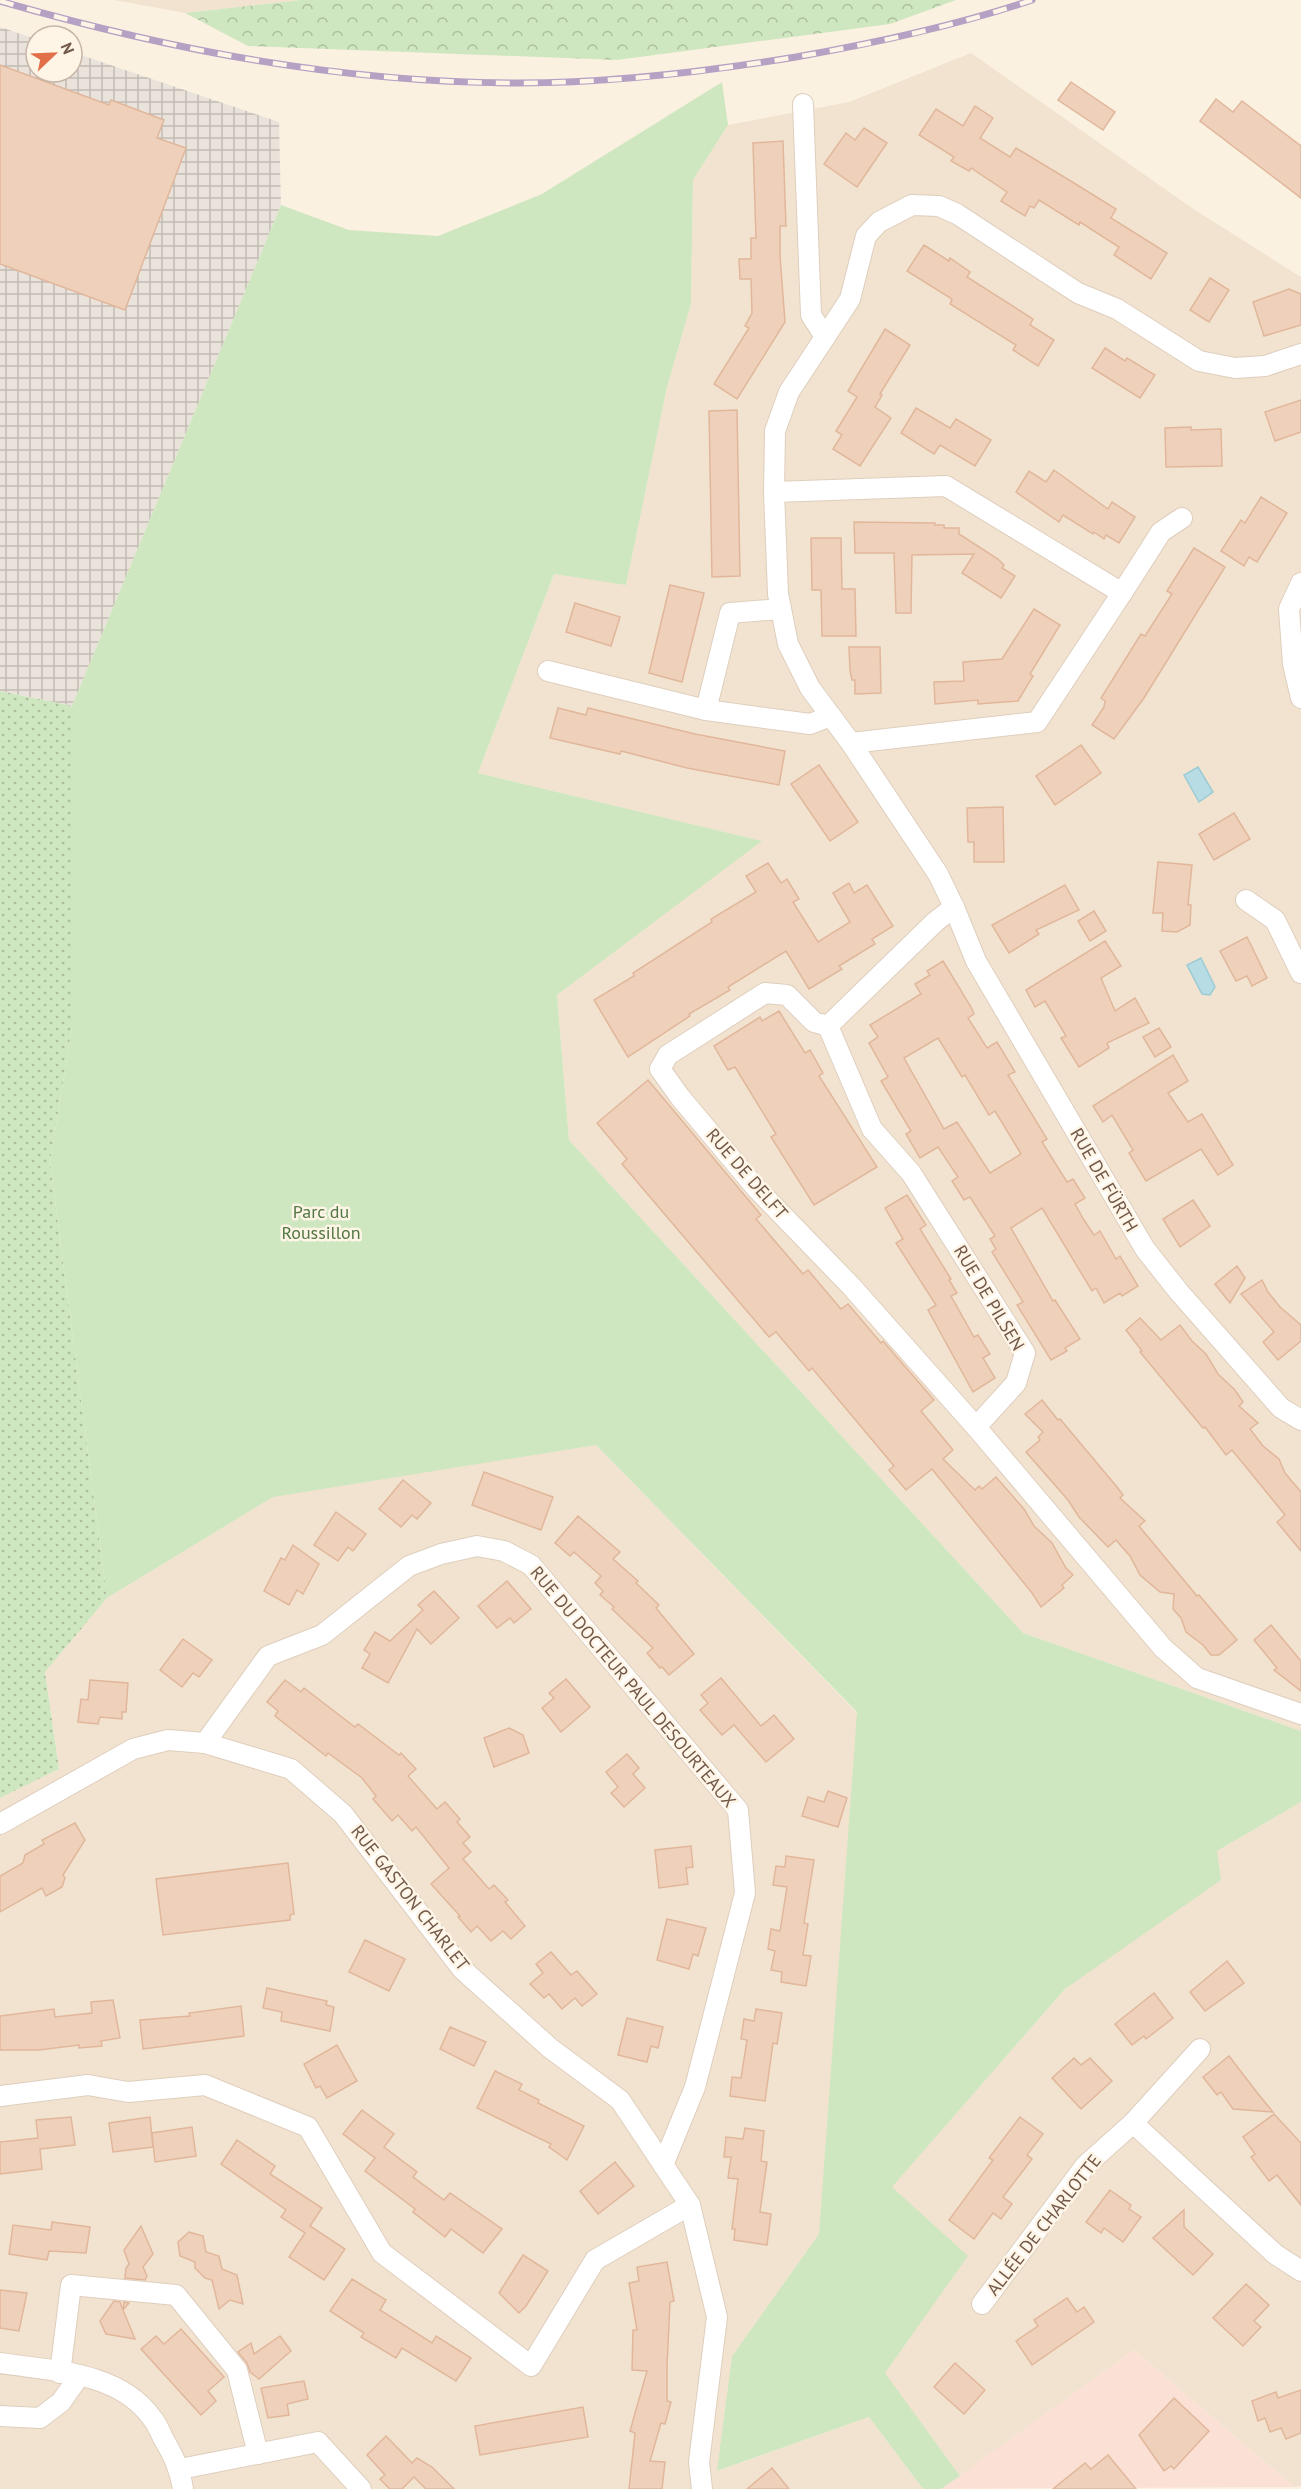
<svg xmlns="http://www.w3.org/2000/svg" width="1301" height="2489" viewBox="0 0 1301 2489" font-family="'PT Sans',sans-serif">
<defs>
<pattern id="industrial-grid" width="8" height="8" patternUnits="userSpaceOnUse" patternTransform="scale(1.5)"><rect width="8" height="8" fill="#eae3dc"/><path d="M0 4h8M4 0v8" fill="none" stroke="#c2bbb4"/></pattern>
<pattern id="grass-dots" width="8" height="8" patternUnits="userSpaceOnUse" patternTransform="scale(1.5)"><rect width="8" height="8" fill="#cfe7c0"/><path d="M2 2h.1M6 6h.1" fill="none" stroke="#acbe9e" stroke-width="1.8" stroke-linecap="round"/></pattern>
<pattern id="forest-crowns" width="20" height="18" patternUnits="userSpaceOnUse" patternTransform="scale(1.5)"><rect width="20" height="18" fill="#cfe7c0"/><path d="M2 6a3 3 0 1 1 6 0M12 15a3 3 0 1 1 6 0" fill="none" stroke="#acbe9e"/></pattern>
</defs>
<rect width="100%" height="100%" fill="#fbf1e1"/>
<g fill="#f2e3d0">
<polygon points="114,0 301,0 185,13"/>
<polygon points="971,53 1192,208 1301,277 1301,1731 1023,1633 569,1140 557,995 761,841 478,773 554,574 626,584 667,387 691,304 693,180 728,125 849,102"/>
<polygon points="438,1436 596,1445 857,1713 870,1856 819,2234 732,2356 718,2471 869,2417 923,2489 0,2489 0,1798 59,1769 45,1672 107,1598 273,1497"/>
<polygon points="1301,1802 1301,2486 1294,2487 1134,2350 960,2476 884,2373 967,2256 891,2187 1068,1986 1217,1851"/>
</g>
<polygon fill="#fbe1d5" points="1134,2350 1294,2487 941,2489"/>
<polygon fill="url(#industrial-grid)" points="0,27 36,39 36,72 72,72 72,52 279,122 281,205 72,706 0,691"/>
<polygon fill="url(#grass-dots)" points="0,691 72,706 72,1027 50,1162 107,1598 45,1672 59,1769 0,1798"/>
<polygon fill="url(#forest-crowns)" points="301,0 956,0 890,24 617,60 248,46 185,13"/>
<polygon fill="#cfe7c0" points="722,82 728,125 693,180 691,304 667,387 626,585 554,574 478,773 762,841 557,995 569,1140 1023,1633 1301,1731 1301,1802 1217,1851 1221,1880 1065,1989 892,2187 968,2256 885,2373 960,2476 941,2489 923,2489 869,2417 717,2471 732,2356 819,2234 857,1712 596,1445 273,1497 107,1598 50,1162 72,1027 72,706 281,205 349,230 438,236 542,194"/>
<g fill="#b7dce3" stroke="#9dcbd5" stroke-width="1.5">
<polygon points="1198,767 1213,792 1199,802 1184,775"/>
<polygon points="1201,958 1215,987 1210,995 1202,994 1187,965"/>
</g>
<g fill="#efd0ba" stroke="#e1b79b" stroke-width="1.5" fill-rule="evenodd">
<polygon points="0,65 109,105 111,100 164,120 157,138 186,148 125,310 0,264"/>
<polygon points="1071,82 1115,112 1103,130 1058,100"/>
<polygon points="1216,99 1233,112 1242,101 1301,146 1301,198 1200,121"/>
<polygon points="975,106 993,118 980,138 1010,157 1016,148 1074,183 1116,209 1111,218 1167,253 1151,279 1114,255 1119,247 1080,222 1079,225 1039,200 1034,208 1030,206 1025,216 1001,201 1007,192 971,168 969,171 951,161 954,157 919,135 936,109 963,126"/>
<polygon points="864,128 887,143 857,187 824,164 846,133 855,140"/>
<polygon points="783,141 786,226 780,226 780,256 785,322 737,399 714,384 749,328 745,326 752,313 751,279 740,279 739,259 751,259 751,238 756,238 753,143"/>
<polygon points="924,245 949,261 950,258 970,272 967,277 1033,319 1030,325 1054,340 1038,366 1013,350 1016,345 950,304 952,299 907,271"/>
<polygon points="1210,278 1229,290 1209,322 1190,310"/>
<polygon points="1289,289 1301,294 1301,325 1264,336 1253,302"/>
<polygon points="885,329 910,345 880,394 882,395 875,407 891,418 860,466 833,449 842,435 836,431 857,397 848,391"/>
<polygon points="1105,348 1125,361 1127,358 1155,375 1140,398 1092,368"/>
<polygon points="1301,400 1301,432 1275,441 1265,412"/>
<polygon points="916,408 950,428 956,419 991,440 975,466 940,445 934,454 901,433"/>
<polygon points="737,410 740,576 712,577 709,411"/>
<polygon points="1191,427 1191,430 1221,429 1222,466 1166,467 1165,428"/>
<polygon points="1054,470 1108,509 1112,502 1135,517 1119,543 1106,535 1104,539 1094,532 1093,534 1063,515 1059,522 1016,492 1029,471 1046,482"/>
<polygon points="1261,497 1287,513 1257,562 1249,557 1244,566 1221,551 1241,520 1245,523"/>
<polygon points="854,522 935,523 935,525 944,525 944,528 959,528 959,534 998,559 1004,565 1002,568 1015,576 1001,598 962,573 974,554 912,555 911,613 896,613 894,553 855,553"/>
<polygon points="811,538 841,538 842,589 855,589 856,636 822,636 821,590 812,590"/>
<polygon points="1194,548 1225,567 1144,698 1114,739 1092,725 1104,707 1105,701 1101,698 1141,634 1145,636 1172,594 1167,591"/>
<polygon points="670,585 704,593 682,682 649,673"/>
<polygon points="575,603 620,617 611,646 566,632"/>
<polygon points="1034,609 1060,625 1030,674 1033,676 1018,701 978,704 978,700 935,704 934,682 964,681 963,662 1002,659"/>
<polygon points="849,647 880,647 881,693 855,694 855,680 852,680 850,670"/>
<polygon points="558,708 586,715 588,708 695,734 785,751 779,785 687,768 621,751 620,754 550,738"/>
<polygon points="1081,745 1101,773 1055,805 1036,776"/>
<polygon points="819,765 858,822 830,841 791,784"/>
<polygon points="1003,807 1004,862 974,862 974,842 968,842 967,808"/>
<polygon points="1234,813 1250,839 1214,860 1199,834"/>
<polygon points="1158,862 1192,865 1188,905 1191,905 1190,925 1177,932 1162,931 1163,913 1153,913"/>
<polygon points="768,863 781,883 787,879 799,899 793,902 818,942 850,922 833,893 849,883 854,893 867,885 893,926 872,939 875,944 839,966 842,969 809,989 786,951 728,987 730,990 689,1014 690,1016 628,1057 594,1000 634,976 633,973 712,922 711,919 756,892 746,876"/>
<polygon points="1065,885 1079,910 1036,930 1039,934 1009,953 992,925"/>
<polygon points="1094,911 1106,931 1090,941 1078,921"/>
<polygon points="1247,937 1267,978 1252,986 1247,976 1236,981 1220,951"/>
<polygon points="1105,941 1121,966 1101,978 1115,1011 1135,998 1149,1023 1107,1043 1109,1048 1079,1067 1061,1038 1066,1036 1045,1001 1035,1007 1026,990"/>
<path d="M943,961l28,46 3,7 -6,4 19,30 10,-6 18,30 -7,3 39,64 -5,3 25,40 6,-3 12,19 -10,6 9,16 10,15 6,-4 16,28 4,-3 18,30 -16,10 -2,-3 -16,10 -8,-15 -4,3 -50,-83 -31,20 42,73 2,-1 25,39 -15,9 2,3 -16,9 -34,-55 6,-3 -31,-50 4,-3 -6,-10 5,-3 -25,-39 -6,3 -12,-19 6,-4 -20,-30 -18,11 -14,-24 5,-3 -30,-50 7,-4 -19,-34 9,-6 -8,-12 51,-31 -6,-10 15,-9 -3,-4zM938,1038l24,39 3,-2 24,40 6,-4 26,43 -31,19 -33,-51 -13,7 -40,-71z"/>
<polygon points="779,1011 805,1053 810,1050 823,1073 819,1076 877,1167 814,1205 771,1137 776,1134 735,1067 728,1070 714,1046 760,1017 762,1021"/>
<polygon points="1159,1028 1171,1047 1155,1057 1143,1037"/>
<polygon points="1173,1055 1188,1081 1168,1093 1188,1122 1202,1114 1233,1165 1218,1175 1201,1149 1146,1181 1129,1153 1133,1150 1112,1115 1103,1122 1093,1106"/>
<polygon points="648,1080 761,1215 756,1219 803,1274 808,1270 841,1309 848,1304 881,1343 883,1341 934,1400 921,1411 953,1450 943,1459 975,1490 979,1486 982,1489 996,1477 1024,1509 1034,1526 1052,1543 1066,1568 1073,1575 1062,1585 1064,1588 1041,1607 1032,1593 932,1469 906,1490 889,1470 894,1466 812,1368 809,1371 776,1332 769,1337 622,1164 627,1159 597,1123"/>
<polygon points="907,1195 926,1225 920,1229 951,1279 949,1280 957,1293 951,1296 974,1337 978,1335 990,1354 983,1358 995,1378 973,1392 928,1310 936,1305 896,1243 903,1239 885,1208"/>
<polygon points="1193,1200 1210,1226 1180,1247 1163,1219"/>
<polygon points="1237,1266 1245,1278 1230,1303 1215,1284"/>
<polygon points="1262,1280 1268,1292 1280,1307 1301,1325 1301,1341 1278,1360 1263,1342 1274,1332 1241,1294"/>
<polygon points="1140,1318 1161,1340 1180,1325 1192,1341 1206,1354 1218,1374 1235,1390 1243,1402 1239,1406 1258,1423 1250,1429 1263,1446 1279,1459 1285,1473 1301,1492 1301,1551 1277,1522 1285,1515 1246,1467 1232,1450 1226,1455 1205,1427 1203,1428 1140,1352 1142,1351 1126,1330"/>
<polygon points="1042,1400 1058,1420 1060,1419 1117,1487 1123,1495 1120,1498 1145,1521 1139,1526 1197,1596 1199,1595 1237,1640 1219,1655 1211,1655 1203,1645 1186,1632 1181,1618 1173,1609 1174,1594 1160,1592 1140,1575 1130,1556 1116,1540 1108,1547 1079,1517 1068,1500 1026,1452 1040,1440 1038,1437 1043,1432 1025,1414"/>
<polygon points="484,1472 553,1497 541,1530 472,1505"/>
<polygon points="403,1480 431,1503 417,1519 412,1515 401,1527 379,1509"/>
<polygon points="336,1512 366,1534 353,1551 348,1547 338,1561 314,1545"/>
<polygon points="578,1516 620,1552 613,1559 638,1581 636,1583 659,1605 656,1608 694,1654 669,1675 662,1667 660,1668 647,1653 653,1648 612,1609 614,1607 600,1595 603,1591 595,1583 601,1576 574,1552 570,1556 555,1543"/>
<polygon points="293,1545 319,1564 303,1594 297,1590 289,1605 264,1591 281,1558 285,1560"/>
<polygon points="507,1581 531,1609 514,1623 510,1618 497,1628 478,1606"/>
<polygon points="434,1591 459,1618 431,1644 417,1629 388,1683 362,1668 370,1654 364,1650 375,1632 390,1641 423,1610 418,1605"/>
<polygon points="1271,1625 1301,1661 1301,1691 1274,1670 1277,1668 1254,1640"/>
<polygon points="183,1639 212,1660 199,1677 193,1673 182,1687 160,1670"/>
<polygon points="721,1678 761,1726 774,1715 794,1739 766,1762 734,1725 722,1735 700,1710 708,1703 701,1695"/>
<polygon points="566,1679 590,1707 561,1732 542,1708 554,1698 549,1693"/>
<polygon points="90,1680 128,1683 126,1712 122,1712 122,1719 100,1717 98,1724 78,1722 81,1699 88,1700"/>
<polygon points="285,1680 301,1692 304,1688 355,1727 358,1724 399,1755 401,1753 416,1769 408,1776 437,1809 445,1802 460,1819 457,1822 470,1837 463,1843 471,1852 463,1859 489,1889 494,1885 508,1900 505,1902 525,1926 511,1939 503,1931 491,1941 477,1926 471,1932 458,1917 460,1916 431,1884 449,1868 416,1827 412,1831 398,1815 392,1821 373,1799 376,1796 362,1778 328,1753 326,1756 275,1716 278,1711 267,1702"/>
<polygon points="509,1728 523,1735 529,1753 494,1767 484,1738"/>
<polygon points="627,1754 639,1768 633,1774 645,1788 624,1807 611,1793 618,1787 606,1772"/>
<polygon points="828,1791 847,1798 838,1827 802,1816 808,1797 824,1802"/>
<polygon points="75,1823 85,1840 63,1875 65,1878 62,1887 46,1896 42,1888 0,1912 0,1876 23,1863 25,1855 44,1844 42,1840"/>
<polygon points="691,1846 693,1867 686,1868 688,1884 659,1888 655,1850"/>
<polygon points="786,1856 814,1860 804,1923 808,1924 803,1955 811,1956 806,1986 781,1982 782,1972 771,1970 775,1951 768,1949 771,1929 780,1931 787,1887 773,1885 776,1866 785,1867"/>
<polygon points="288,1863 294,1914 290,1915 290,1920 163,1935 156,1879"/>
<polygon points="667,1919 706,1928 698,1956 693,1954 689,1969 657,1960"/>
<polygon points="365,1940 405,1959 389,1991 349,1972"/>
<polygon points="551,1952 571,1975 577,1971 597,1994 582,2006 575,1998 562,2009 549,1994 544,1998 530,1984 543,1973 536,1964"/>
<polygon points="1227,1961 1244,1983 1205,2011 1190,1992"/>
<polygon points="267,1988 327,2001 326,2005 334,2007 330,2031 281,2021 282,2012 263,2008"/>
<polygon points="1154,1993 1173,2018 1146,2039 1144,2036 1132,2045 1115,2024"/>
<polygon points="113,2000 120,2038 101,2041 102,2046 79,2048 79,2045 39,2050 0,2050 0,2016 54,2009 55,2017 92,2013 91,2002"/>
<polygon points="241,2006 244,2036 143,2049 140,2020 190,2016 189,2013"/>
<polygon points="756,2009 782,2013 777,2044 773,2043 765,2101 730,2096 732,2077 741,2078 747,2040 741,2039 744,2019 754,2021"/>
<polygon points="627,2018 663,2027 658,2048 651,2046 647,2062 618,2055"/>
<polygon points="450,2027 486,2042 474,2066 440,2049"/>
<polygon points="337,2045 357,2081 327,2098 320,2086 316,2088 304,2064"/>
<polygon points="1229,2056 1259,2095 1273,2112 1233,2109 1221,2092 1217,2095 1203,2077"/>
<polygon points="1074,2058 1081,2065 1090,2058 1112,2081 1081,2109 1052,2078"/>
<polygon points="495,2071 522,2084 519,2090 539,2100 538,2103 584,2126 567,2160 549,2147 551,2144 477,2108"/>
<polygon points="362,2110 394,2134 384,2147 417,2172 413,2177 444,2200 450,2193 502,2229 483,2253 451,2229 445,2237 413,2212 415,2209 365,2171 375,2158 343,2134"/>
<polygon points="1274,2114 1301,2143 1301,2205 1277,2175 1269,2181 1251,2157 1255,2154 1243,2137"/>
<polygon points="71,2117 75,2145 40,2149 42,2169 0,2174 0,2142 38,2138 36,2120"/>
<polygon points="150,2117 153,2147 113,2152 109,2123"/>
<polygon points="1020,2117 1043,2134 1027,2155 1032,2159 1003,2197 1012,2204 1001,2219 993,2213 974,2239 949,2220 993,2160 989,2158"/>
<polygon points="192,2127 196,2156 155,2162 152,2133"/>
<polygon points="745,2128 764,2131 761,2161 767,2162 760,2212 771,2214 767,2245 734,2240 735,2229 732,2229 738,2179 728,2178 731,2157 724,2157 726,2137 743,2139"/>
<polygon points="237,2140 275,2166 270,2174 322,2208 310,2226 345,2249 324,2280 289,2257 305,2233 281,2217 286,2210 221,2164"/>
<polygon points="615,2162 634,2186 598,2214 580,2191"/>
<polygon points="1110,2190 1131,2205 1129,2209 1141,2217 1123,2242 1104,2228 1101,2233 1086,2222"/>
<polygon points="1184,2210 1184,2227 1213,2254 1193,2275 1153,2238"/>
<polygon points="52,2222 90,2227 86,2253 49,2251 47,2260 9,2254 13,2225 51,2230"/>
<polygon points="141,2226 153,2254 143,2267 147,2276 145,2280 125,2278 126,2268 129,2264 124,2250"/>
<polygon points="189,2232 203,2236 206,2252 219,2256 222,2269 237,2275 243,2304 230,2300 219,2309 212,2280 205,2278 195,2268 195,2262 180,2256 178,2242"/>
<polygon points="523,2255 548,2271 526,2306 519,2313 499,2293"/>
<polygon points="667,2262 674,2301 670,2302 667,2366 667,2401 671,2402 665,2424 661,2423 650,2461 665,2462 662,2489 629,2489 635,2433 630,2431 647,2371 632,2370 633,2330 637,2330 629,2283 639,2281 637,2267"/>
<polygon points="352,2279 386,2300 380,2310 432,2343 436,2336 471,2358 456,2381 402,2348 396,2358 361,2337 364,2333 330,2311"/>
<polygon points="1246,2284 1269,2305 1254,2321 1261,2327 1243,2346 1213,2318"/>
<polygon points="0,2290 27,2293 19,2331 0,2328"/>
<polygon points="1067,2298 1077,2312 1084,2307 1094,2322 1032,2365 1016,2341 1038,2326 1034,2320"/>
<polygon points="114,2301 120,2302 123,2310 124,2302 129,2303 123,2310 135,2339 106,2334 100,2321"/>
<polygon points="181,2329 224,2377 208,2391 216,2401 201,2415 141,2349 156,2336 164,2344"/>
<polygon points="280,2336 291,2351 259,2379 250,2372 247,2363 238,2352 251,2343 254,2354"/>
<polygon points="955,2363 985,2390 964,2414 934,2387"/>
<polygon points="304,2381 308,2399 287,2404 289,2415 268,2418 261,2388"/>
<polygon points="1301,2390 1301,2433 1286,2439 1281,2428 1270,2432 1265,2418 1258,2421 1252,2401 1276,2392 1278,2398"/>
<polygon points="1174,2398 1209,2431 1174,2469 1171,2466 1164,2471 1139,2435"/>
<polygon points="583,2407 588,2437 480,2455 475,2426"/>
<polygon points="386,2436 412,2463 417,2458 432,2467 454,2489 426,2489 414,2477 402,2489 390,2489 380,2479 385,2475 367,2455"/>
<polygon points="1108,2455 1136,2489 1053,2489 1085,2463 1091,2469"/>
<polygon points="772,2468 789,2489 747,2489"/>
</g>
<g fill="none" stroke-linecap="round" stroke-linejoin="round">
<g stroke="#dfcebd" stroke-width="22">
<g id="street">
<polyline points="803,104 811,315 825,337"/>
<polyline points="1301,354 1265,366 1235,368 1199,361 1117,309 1078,293 957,214 939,206 912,205 879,222 866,236 850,299 789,392 775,431 774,492 778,594 788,644 810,688 851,743 938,874 954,907 976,961 1145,1249 1179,1292 1281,1408 1301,1420"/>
<polyline points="774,492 946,486 1122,593 1037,722 851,743"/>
<polyline points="1301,583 1289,609 1293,664 1301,698"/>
<polyline points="1122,593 1161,532 1182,518"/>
<polyline points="548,671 706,710 730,613 781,609"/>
<polyline points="706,710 810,724 831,716"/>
<polyline points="1246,900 1275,920 1301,973"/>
<polyline points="954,907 935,922 828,1026 872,1129 911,1173 1025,1353 1016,1383 976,1427"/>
<polyline points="828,1026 814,1022 787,995 765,993 668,1055 660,1069 680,1097 757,1189 851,1286 976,1427 1163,1648 1197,1678 1301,1714"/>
<polyline points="205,1743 268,1656 322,1635 409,1566 441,1554 477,1546 504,1551 531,1565 738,1810 745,1893 695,2087 663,2165"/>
<polyline points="0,1824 133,1749 168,1740 205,1743 291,1769 343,1814 462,1969 550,2048 620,2100 690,2205 717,2317 699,2462 702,2489"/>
<polyline points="0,2096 88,2085 128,2092 205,2085 308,2127 382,2253 531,2366 595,2260 690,2205"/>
<polyline points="1133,2123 1200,2049"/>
<polyline points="982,2304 1085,2166 1133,2123 1275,2254 1301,2271"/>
<path d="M0,2363c51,8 119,8 152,55 5,6 8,13 11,20 10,17 17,31 20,51"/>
<polyline points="60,2373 71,2285 176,2295 237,2370 258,2454"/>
<polyline points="0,2416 40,2418 61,2402 80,2375"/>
<polyline points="180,2469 318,2442 361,2489"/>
</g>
</g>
<use href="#street" stroke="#fff" stroke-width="20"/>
<g stroke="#b4a1c3" stroke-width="7">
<path id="rail" d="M0,1c169,49 342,82 519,82 93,0 185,-11 277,-26 79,-14 160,-31 236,-57"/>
</g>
<use href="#rail" stroke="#fef5e7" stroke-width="4.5" stroke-dasharray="14" stroke-linecap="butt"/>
</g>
<g text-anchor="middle" stroke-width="5" stroke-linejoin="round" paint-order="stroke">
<g font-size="18" fill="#715849" stroke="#fef5e7">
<text transform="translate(747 1174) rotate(49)" y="6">RUE DE DELFT</text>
<text transform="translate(1104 1180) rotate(60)" y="6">RUE DE FÜRTH</text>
<text transform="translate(989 1298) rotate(59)" y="6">RUE DE PILSEN</text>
<text transform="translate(633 1687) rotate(50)" y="6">RUE DU DOCTEUR PAUL DESOURTEAUX</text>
<text transform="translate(410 1898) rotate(52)" y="6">RUE GASTON CHARLET</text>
<text transform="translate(1044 2225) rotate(-52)" y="6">ALLÉE DE CHARLOTTE</text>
</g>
<g font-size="18" fill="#507742" stroke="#fef5e7">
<text x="321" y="1218">Parc du<tspan x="321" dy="21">Roussillon</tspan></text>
</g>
</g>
<g transform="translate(54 54) rotate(67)"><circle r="28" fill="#fef5e7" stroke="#c6b6a8" stroke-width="1.5"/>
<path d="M0-4.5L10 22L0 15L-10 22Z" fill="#e16f4a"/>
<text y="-9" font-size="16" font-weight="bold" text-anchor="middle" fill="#715849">N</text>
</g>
</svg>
